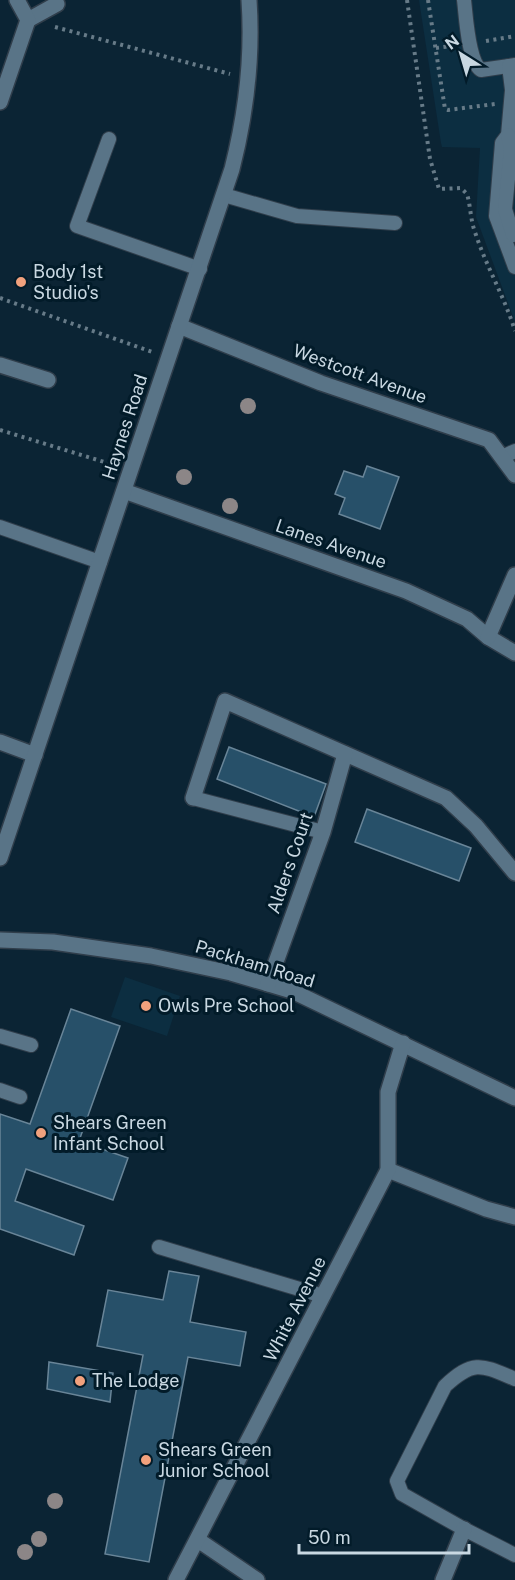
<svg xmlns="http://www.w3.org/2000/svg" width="515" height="1580" viewBox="0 0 515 1580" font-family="'Public Sans',sans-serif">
<rect width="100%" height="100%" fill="#0b2434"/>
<g fill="#0c2e41">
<polygon points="419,0 515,0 515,322 476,217 480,148 442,147 441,143"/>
<polygon points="125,977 180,996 167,1036 111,1017"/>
</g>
<g fill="#275069" stroke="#698598" stroke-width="1.5">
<polygon points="367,466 399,477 380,529 339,514 345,498 335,494 344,471 363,477"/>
<polygon points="229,747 326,784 314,817 217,779"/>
<polygon points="367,809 471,848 459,881 355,842"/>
<polygon points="71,1009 120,1026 79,1141 128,1158 113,1200 26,1169 15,1201 84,1226 74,1255 0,1229 0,1114 30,1124"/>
<polygon points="169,1271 199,1276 190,1322 246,1332 240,1366 188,1357 149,1562 105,1554 143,1355 97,1346 108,1290 163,1300"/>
<polygon points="49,1362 113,1373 110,1402 47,1389"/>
</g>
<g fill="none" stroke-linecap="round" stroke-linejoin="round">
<g stroke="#303e4b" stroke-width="16">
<g id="service">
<path d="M464,0c2,16 4,61 17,70l34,-5"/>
<polyline points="509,66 512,90 508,135 502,143 496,216 515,267"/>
<polyline points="508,135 511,149 505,209 513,235"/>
<polyline points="109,139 77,226 200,269"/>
<polyline points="224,195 297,216 395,223"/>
<polyline points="502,457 515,451"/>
<polyline points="0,527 100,562"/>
<polyline points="193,798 323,832"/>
<polyline points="0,1036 31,1045"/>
<polyline points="0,1090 20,1097"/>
<polyline points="159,1247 323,1296"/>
<path d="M515,1379c-33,-14 -41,-20 -70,7l-48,95 5,13 62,35 51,26"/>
</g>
</g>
<g stroke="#303e4b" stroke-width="18">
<g id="minor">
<polyline points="28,20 57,4"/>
<polyline points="0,102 28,20 17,0"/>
<polyline points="179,326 321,383 489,440 515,475"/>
<polyline points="0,365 48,380"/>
<polyline points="124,491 406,591 467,619 488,637 515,653"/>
<polyline points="488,637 515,575"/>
<polyline points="0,742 35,755"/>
<polyline points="193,798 225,701 446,798 476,826 515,873"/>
<path d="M0,858l232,-689c14,-55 21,-111 17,-169"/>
<polyline points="0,940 53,942 151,956 231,973 292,991 515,1098"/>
<polyline points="268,984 323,832 345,754"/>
<polyline points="388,1170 486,1209 515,1217"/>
<polyline points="198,1540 257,1580"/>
<polyline points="176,1580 388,1170 388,1092 403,1043"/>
<polyline points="443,1580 464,1529"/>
</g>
</g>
<g stroke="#677b88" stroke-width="4" stroke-dasharray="3 4.5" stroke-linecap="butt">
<path d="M407,0l23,159 9,30 22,-1 6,6c4,13 3,26 9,41 11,33 29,63 39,96"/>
<polyline points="428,0 445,109 448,110 495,104"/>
<polyline points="55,27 230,74"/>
<polyline points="486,41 515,36"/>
<polyline points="436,48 452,46"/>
<polyline points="0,298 152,352"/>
<polyline points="0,430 114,465"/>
</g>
<use href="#service" stroke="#597487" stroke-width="14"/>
<use href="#minor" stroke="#597487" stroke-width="15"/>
</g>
<g fill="#8c8687">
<circle cx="248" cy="406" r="8"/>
<circle cx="184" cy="477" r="8"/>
<circle cx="230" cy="506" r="8"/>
<circle cx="55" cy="1501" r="8"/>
<circle cx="39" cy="1539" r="8"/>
<circle cx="25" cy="1552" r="8"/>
</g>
<g fill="#f1a17d" stroke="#021b29" stroke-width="2">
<circle cx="21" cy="282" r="6"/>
<circle cx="146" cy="1006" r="6"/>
<circle cx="41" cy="1133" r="6"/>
<circle cx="80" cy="1381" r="6"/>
<circle cx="146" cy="1460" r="6"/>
</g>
<g text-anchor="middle" stroke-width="6" stroke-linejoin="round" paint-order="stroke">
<g font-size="18" fill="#c9d8e2" stroke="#021b29" text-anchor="start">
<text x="33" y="278">Body 1st<tspan x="33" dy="21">Studio's</tspan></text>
<text x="158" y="1012">Owls Pre School</text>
<text x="53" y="1129">Shears Green<tspan x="53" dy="21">Infant School</tspan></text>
<text x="92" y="1387">The Lodge</text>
<text x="158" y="1456">Shears Green<tspan x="158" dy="21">Junior School</tspan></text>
</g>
<g font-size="18" fill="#c9d8e2" stroke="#021b29">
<text transform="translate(360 374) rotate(20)" y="6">Westcott Avenue</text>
<text transform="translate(125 427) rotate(-72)" y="6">Haynes Road</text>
<text transform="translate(331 544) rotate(19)" y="6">Lanes Avenue</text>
<text transform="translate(290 863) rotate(-71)" y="6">Alders Court</text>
<text transform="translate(255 964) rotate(17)" y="6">Packham Road</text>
<text transform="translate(295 1309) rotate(-63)" y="6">White Avenue</text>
</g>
</g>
<g transform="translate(461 54) rotate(323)" stroke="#021b29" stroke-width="4.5" paint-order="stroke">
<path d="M0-4.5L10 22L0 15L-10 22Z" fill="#c9d8e2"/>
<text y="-9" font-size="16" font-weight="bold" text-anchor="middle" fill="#c9d8e2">N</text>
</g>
<path d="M299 1544v9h170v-9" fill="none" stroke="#c9d8e2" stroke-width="3"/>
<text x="308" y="1544" font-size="18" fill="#c9d8e2" stroke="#021b29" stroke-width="4.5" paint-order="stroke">50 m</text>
</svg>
